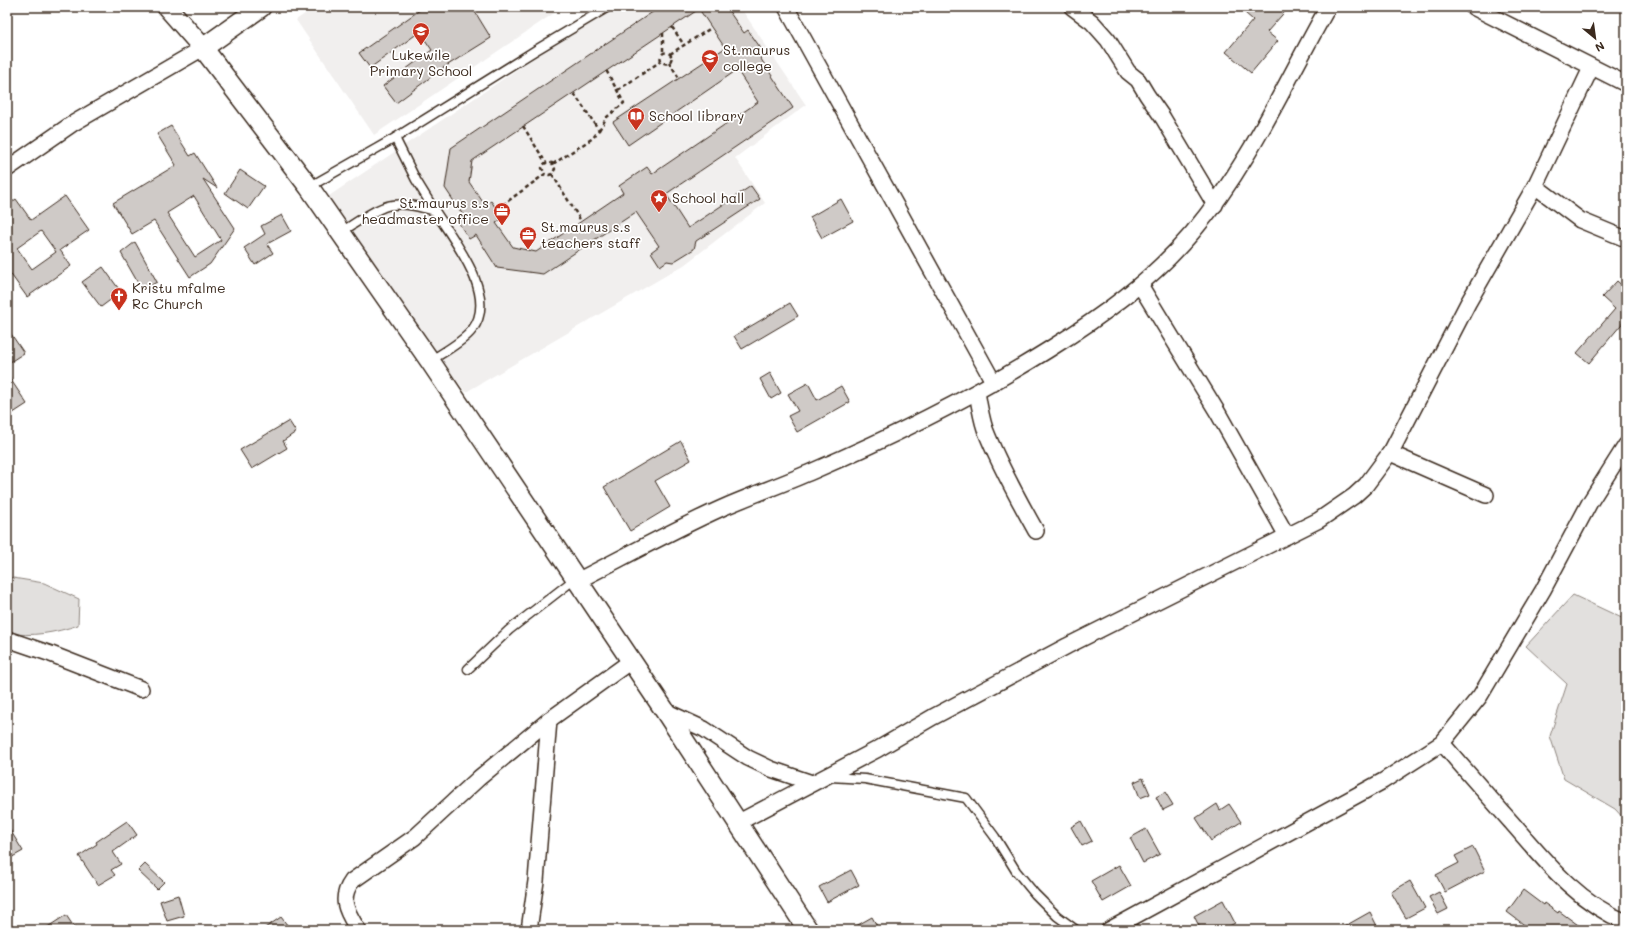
<svg xmlns="http://www.w3.org/2000/svg" width="1633" height="937" viewBox="0 0 1633 937" font-family="Mali,sans-serif">
<rect width="100%" height="100%" fill="#fff"/>
<filter id="ink" filterUnits="userSpaceOnUse"><feTurbulence type="fractalNoise" baseFrequency=".025" numOctaves="2"/><feDisplacementMap in="SourceGraphic" scale="8" xChannelSelector="R" yChannelSelector="G"/><feConvolveMatrix kernelMatrix="1 2 1 2 8 2 1 2 1" color-interpolation-filters="sRGB"/></filter>
<g filter="url(#ink)">
<g fill="#f1efee">
<polygon points="315,7 563,7 374,135 296,20"/>
<polygon points="610,7 740,7 806,105 735,158 765,203 684,265 466,392 368,269 326,198"/>
</g>
<g fill="#e2e0de" stroke="#8e857e">
<path d="M7,577l37,6 35,16 -1,26c-23,8 -46,12 -71,8z"/>
<polygon points="1573,595 1626,620 1626,821 1615,809 1564,779 1550,736 1567,684 1526,646"/>
</g>
<g fill="#cfcac7" stroke="#3b2a1e" fill-rule="evenodd">
<polygon points="424,7 472,7 491,38 443,68 396,103 383,86 432,50 421,34 419,35 418,33 370,68 359,53"/>
<path d="M660,7h66l18,26 4,-3 14,20 -5,3 36,55 -127,86 22,34 63,-42 9,13 -64,42 -2,8 -21,13 -6,-1 -7,5 -9,-14 8,-6 -23,-34 -93,62 -46,-6 -21,-33 -7,4 -11,-17 7,-4 -20,-30 6,-40zM699,9l26,39 -112,74 15,23 109,-75 21,32 -106,72 -5,-7 -28,19 4,7 -87,59 -23,-5 -17,-24 7,-5 -12,-17 -6,4 -16,-23 3,-21z"/>
<polygon points="1251,7 1289,7 1267,32 1278,41 1251,73 1226,52 1253,20 1245,13"/>
<path d="M171,126l19,30 5,-3 22,35 -14,-9 32,49 -25,36 -20,13 -36,-56 -22,13 -19,-31 63,-38 -19,-31zM194,196l27,44 -26,17 -28,-44z"/>
<polygon points="240,170 264,186 248,209 225,193"/>
<path d="M65,196l24,34 -29,20 11,16 -44,31 -20,-28v-63l9,-7 15,21zM41,231l15,21 -24,17 -15,-21z"/>
<polygon points="841,199 853,221 822,238 810,217"/>
<polygon points="282,215 291,231 267,244 273,253 255,265 244,248 265,234 261,226"/>
<polygon points="135,242 157,282 142,290 121,253"/>
<polygon points="103,267 121,292 101,307 82,282"/>
<polygon points="1617,281 1626,289 1626,319 1589,363 1577,353 1615,309 1602,297"/>
<polygon points="790,303 798,316 742,349 734,336"/>
<polygon points="7,328 24,353 7,364"/>
<polygon points="770,373 781,393 771,399 760,379"/>
<polygon points="7,374 27,404 7,417"/>
<polygon points="808,383 817,400 841,386 850,402 797,432 788,416 798,411 788,394"/>
<polygon points="289,421 296,432 283,441 287,448 252,469 240,450"/>
<polygon points="681,441 691,460 655,481 670,507 630,531 604,487"/>
<polygon points="1143,778 1150,794 1140,798 1134,782"/>
<polygon points="1165,792 1173,805 1163,810 1156,797"/>
<polygon points="1217,804 1220,810 1229,804 1241,822 1211,841 1196,818"/>
<polygon points="127,821 137,835 113,852 121,864 111,870 115,875 98,885 79,856 97,844 96,842"/>
<polygon points="1081,821 1092,841 1082,846 1071,827"/>
<polygon points="7,825 23,851 7,860"/>
<polygon points="1146,829 1160,854 1143,863 1130,838"/>
<polygon points="1473,847 1485,871 1445,892 1436,875 1459,863 1455,856"/>
<polygon points="145,864 164,882 157,889 138,871"/>
<polygon points="1119,865 1131,886 1103,902 1091,881"/>
<polygon points="851,870 859,885 827,902 819,887"/>
<polygon points="1410,881 1425,908 1406,918 1391,892"/>
<polygon points="1523,890 1543,905 1544,903 1558,913 1559,911 1585,930 1531,930 1507,912"/>
<polygon points="1439,892 1448,909 1438,914 1429,897"/>
<polygon points="178,895 184,916 167,921 160,901"/>
<polygon points="1223,900 1235,923 1222,930 1201,930 1194,916"/>
<polygon points="1370,912 1379,930 1338,930"/>
<polygon points="66,915 76,930 43,930"/>
<polygon points="281,917 291,930 262,930"/>
<polygon points="872,917 877,926 870,930 849,930"/>
</g>
<g fill="none" stroke-linecap="round" stroke-linejoin="round">
<g stroke="#3b2a1e" stroke-width="11">
<g id="service">
<polyline points="395,138 416,180 435,211"/>
<polyline points="309,187 395,138 536,50 608,7"/>
<path d="M340,233c12,-8 39,-27 52,-28 15,-2 29,2 43,6 19,30 64,85 37,119 -9,12 -30,23 -42,31"/>
<polyline points="468,669 509,630 576,578"/>
<polyline points="830,777 865,779 966,798 995,837 1016,871 1035,894 1057,916 1076,930"/>
</g>
</g>
<g stroke="#3b2a1e" stroke-width="18">
<g id="minor">
<polyline points="786,7 994,383"/>
<polyline points="1072,7 1092,22 1108,40 1128,72 1138,80 1147,95 1163,118 1215,205"/>
<polyline points="1473,7 1626,84"/>
<polyline points="7,169 72,124 203,48"/>
<polyline points="1535,186 1580,220 1626,239"/>
<polyline points="1140,285 1218,413 1287,536"/>
<path d="M977,392c2,12 4,25 8,37 13,34 33,70 51,102"/>
<polyline points="1390,453 1486,495"/>
<path d="M577,581c49,-25 96,-51 145,-73 30,-13 61,-24 91,-37 81,-35 160,-74 235,-121 53,-33 103,-69 144,-117 57,-67 93,-150 136,-226"/>
<polyline points="7,639 51,654 141,689"/>
<polyline points="665,711 704,729 748,758 771,769 812,783"/>
<path d="M1442,743c23,27 47,54 70,80 33,38 66,80 114,99"/>
<polyline points="739,822 878,749 933,717 1067,646 1319,520 1354,496 1366,485 1392,450 1468,303 1535,186 1591,68"/>
<path d="M358,930c-10,-17 -20,-30 -6,-49l63,-44 64,-59 70,-58 82,-59"/>
<polyline points="529,930 536,881 549,720"/>
<polyline points="1109,930 1383,781 1442,743 1480,696 1543,590 1590,502 1626,445"/>
</g>
</g>
<g stroke="#3b2a1e" stroke-width="22">
<g id="tertiary">
<polyline points="167,7 203,48 309,187 430,361 665,711 808,930"/>
<polyline points="203,48 261,7"/>
</g>
</g>
<g stroke="#3b2a1e" stroke-width="2.5" stroke-dasharray="4 3" stroke-linecap="butt">
<polyline points="672,27 684,45"/>
<polyline points="663,33 663,53"/>
<circle cx="666" cy="58" r="5.5"/>
<polyline points="670,54 711,28"/>
<polyline points="669,62 679,78"/>
<polyline points="618,90 661,61"/>
<polyline points="523,126 546,163"/>
<polyline points="599,130 607,117 624,103 606,70"/>
<polyline points="553,164 593,138 599,130 573,92"/>
<polyline points="552,174 581,221"/>
<path d="M497,209l48,-35 4,1 3,-1 3,-5 -3,-6c-5,-1 -9,0 -10,5l3,6"/>
</g>
<use href="#service" stroke="#fff" stroke-width="8"/>
<use href="#minor" stroke="#fff" stroke-width="15"/>
<use href="#tertiary" stroke="#fff" stroke-width="19"/>
</g>
</g>
<defs>
<g id="school-pin" transform="scale(0.9)"><path d="M0 17L-7.5 6A9.5 9.5 0 1 1 7.5 6Z" fill="#c8321e" stroke="#fff"/><path d="M0-5L7-2L0 1L-7-2ZM-4 1L0 2.5L4 1V4Q0 6-4 4Z" fill="#fff"/></g>
<g id="university-pin" transform="scale(0.9)"><path d="M0 17L-7.5 6A9.5 9.5 0 1 1 7.5 6Z" fill="#c8321e" stroke="#fff"/><path d="M0-5L7-2L0 1L-7-2ZM-4 1L0 2.5L4 1V4Q0 6-4 4Z" fill="#fff"/></g>
<g id="library-pin" transform="scale(0.9)"><path d="M0 17L-7.5 6A9.5 9.5 0 1 1 7.5 6Z" fill="#c8321e" stroke="#fff"/><path d="M-6-4Q-3-5.5-.7-3.5V5Q-3 3-6 4ZM6-4Q3-5.5 .7-3.5V5Q3 3 6 4Z" fill="#fff"/></g>
<g id="sight-pin" transform="scale(0.9)"><path d="M0 17L-7.5 6A9.5 9.5 0 1 1 7.5 6Z" fill="#c8321e" stroke="#fff"/><path d="M0-6L1.8-2.2L6-1.7L2.9 1.2L3.7 5.4L0 3.3L-3.7 5.4L-2.9 1.2L-6-1.7L-1.8-2.2Z" fill="#fff"/></g>
<g id="office-pin" transform="scale(0.9)"><path d="M0 17L-7.5 6A9.5 9.5 0 1 1 7.5 6Z" fill="#c8321e" stroke="#fff"/><path d="M-6-3h4V-5.5h4V-3h4V5H-6ZM-1-4.5V-3h2v-1.5ZM-6 0V1H6V0Z" fill="#fff"/></g>
<g id="church-pin" transform="scale(0.9)"><path d="M0 17L-7.5 6A9.5 9.5 0 1 1 7.5 6Z" fill="#c8321e" stroke="#fff"/><path d="M-1.2-6h2.4v3.5h3.3v2.4h-3.3V6h-2.4V-.1h-3.3v-2.4h3.3Z" fill="#fff"/></g>
</defs>
<g fill-rule="evenodd">
<use href="#school-pin" x="421" y="31"/>
<use href="#university-pin" x="710" y="58"/>
<use href="#library-pin" x="636" y="116"/>
<use href="#sight-pin" x="659" y="198"/>
<use href="#office-pin" x="502" y="211"/>
<use href="#office-pin" x="528" y="235"/>
<use href="#church-pin" x="119" y="296"/>
</g>
<g text-anchor="middle" stroke-width="3.5" stroke-linejoin="round" paint-order="stroke">
<g font-size="14" fill="#3b2a1e" stroke="#fff" text-anchor="start">
<text x="723" y="55">St.maurus<tspan x="723" dy="16">college</tspan></text>
<text x="421" y="60" text-anchor="middle">Lukewile<tspan x="421" dy="16">Primary School</tspan></text>
<text x="649" y="121">School library</text>
<text x="672" y="203">School hall</text>
<text x="489" y="208" text-anchor="end">St.maurus s.s<tspan x="489" dy="16">headmaster office</tspan></text>
<text x="541" y="232">St.maurus s.s<tspan x="541" dy="16">teachers staff</tspan></text>
<text x="132" y="293">Kristu mfalme<tspan x="132" dy="16">Rc Church</tspan></text>
</g>
</g>
<rect width="1633" height="937" fill="none" stroke="#fff" stroke-width="24"/>
<rect x="12" y="12" width="1609" height="913" fill="none" stroke="#3b2a1e" stroke-width="1.5" filter="url(#ink)"/>
<g transform="translate(1595 38) rotate(151)" stroke="#ffffff" stroke-width="3" paint-order="stroke">
<path d="M0-3L7 15L0 10L-7 15Z" fill="#3b2a1e"/>
<text y="-6" font-size="11" font-weight="bold" text-anchor="middle" fill="#3b2a1e">N</text>
</g>
</svg>
